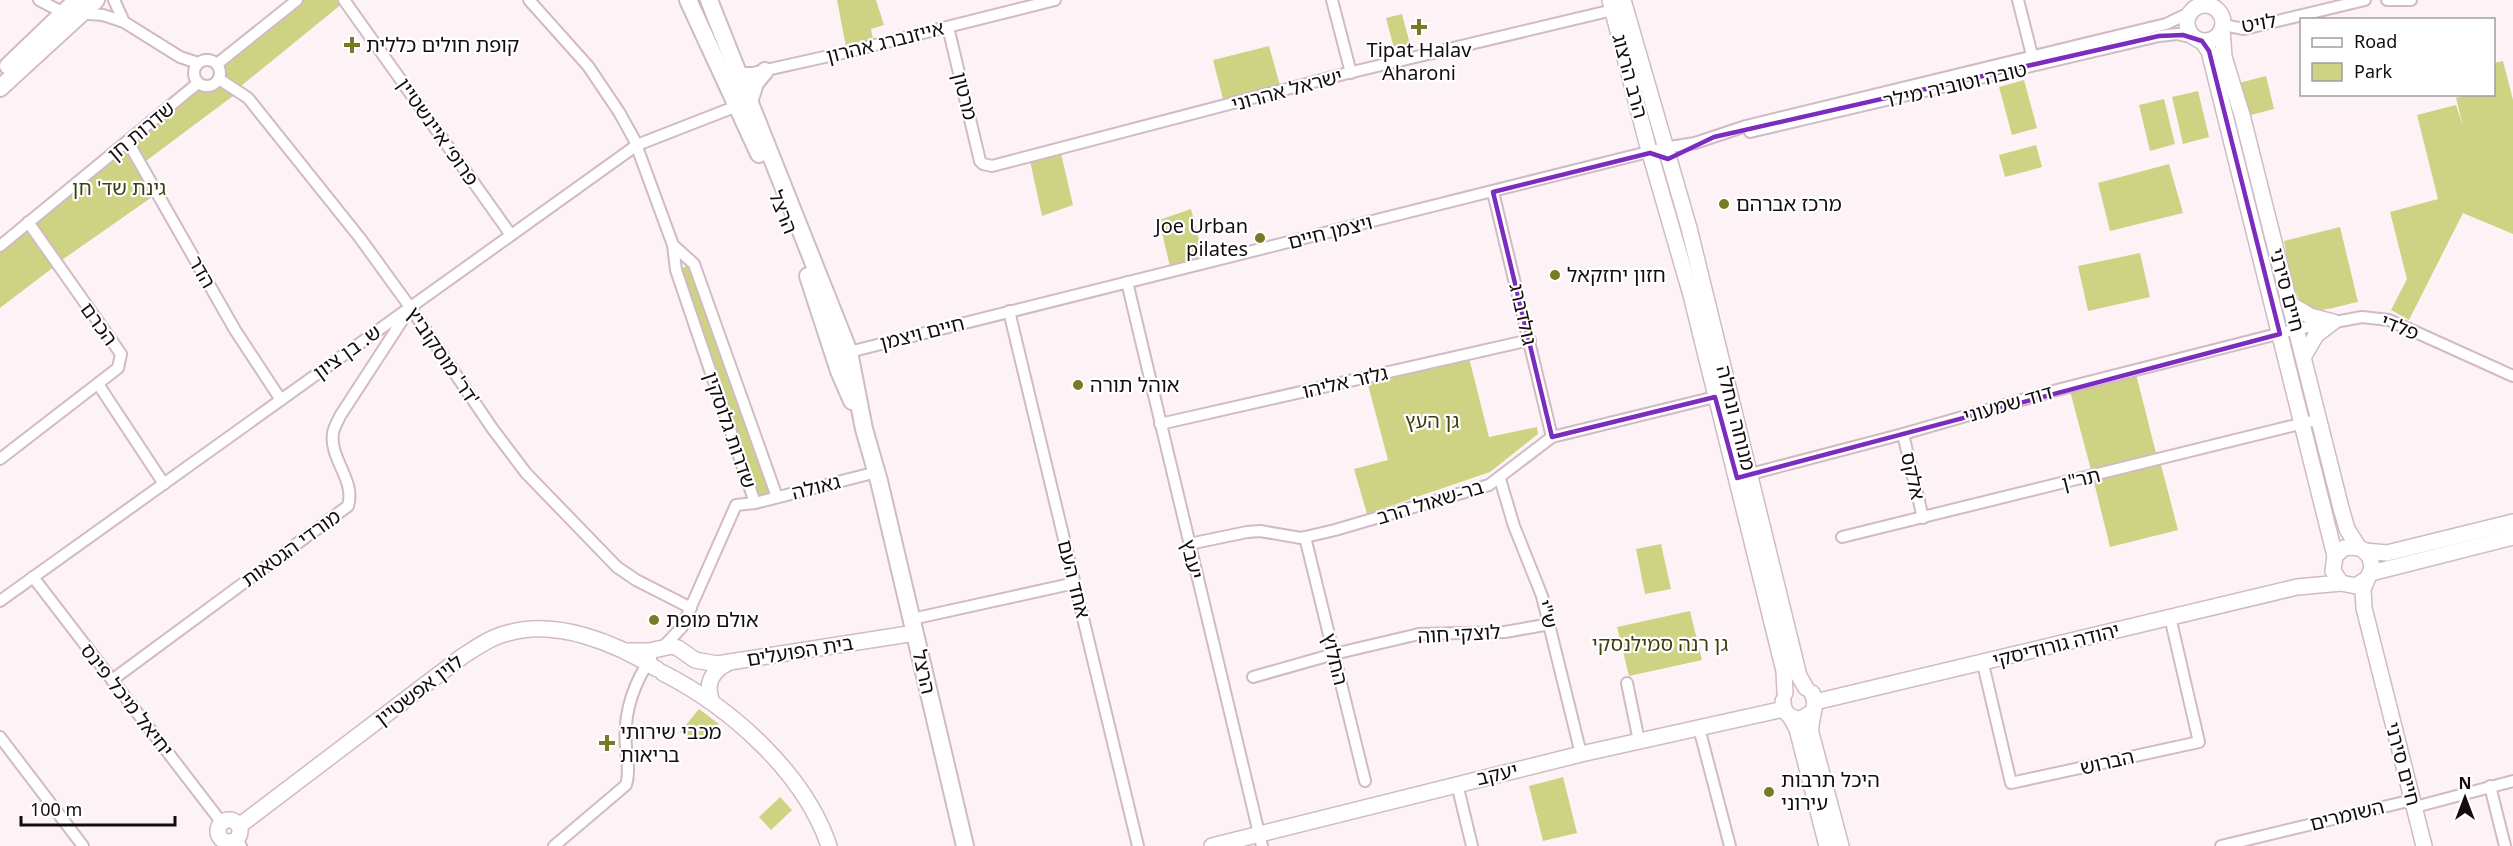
<svg xmlns="http://www.w3.org/2000/svg" width="2513" height="846" viewBox="0 0 2513 846" font-family="'Noto Sans','Noto Sans Hebrew',sans-serif">
<rect width="100%" height="100%" fill="#fdf3f7"/>
<g fill="#cdd382">
<polygon points="302,0 341,0 343,3 241,86 225,77 224,64"/>
<polygon points="837,0 876,0 884,25 871,29 874,45 847,52"/>
<polygon points="1402,14 1411,48 1395,52 1386,18"/>
<polygon points="1269,46 1281,89 1224,103 1213,60"/>
<polygon points="2503,61 2513,100 2513,234 2463,213 2409,320 2391,310 2407,279 2390,212 2438,199 2417,115 2456,105 2463,126 2456,98 2463,96 2462,95 2494,94 2494,63"/>
<polygon points="2266,76 2274,109 2247,116 2239,83"/>
<polygon points="2024,80 2037,128 2012,135 1999,87"/>
<polygon points="221,82 237,93 142,164 131,145 195,87 206,90"/>
<polygon points="2198,91 2209,137 2183,144 2172,97"/>
<polygon points="2164,99 2175,144 2150,151 2139,105"/>
<polygon points="2036,145 2042,167 2005,177 1999,155"/>
<polygon points="128,147 155,195 59,262 30,223"/>
<polygon points="1060,149 1073,205 1042,216 1029,156"/>
<polygon points="2169,164 2183,213 2110,231 2098,183"/>
<polygon points="1191,209 1205,263 1171,271 1159,220"/>
<polygon points="27,225 55,266 0,308 0,248"/>
<path d="M2340,227l18,75c-13,2 -35,11 -47,7 -20,-6 -23,-50 -27,-68z"/>
<polygon points="2140,253 2150,297 2088,311 2078,266"/>
<polygon points="692,264 774,497 757,502 677,270"/>
<polygon points="1469,358 1489,437 1537,427 1538,434 1490,472 1367,514 1354,469 1388,460 1367,381"/>
<polygon points="2136,374 2156,453 2091,470 2070,391"/>
<polygon points="2160,461 2178,530 2110,547 2093,478"/>
<polygon points="1661,544 1671,589 1645,594 1636,549"/>
<polygon points="1690,611 1702,660 1629,676 1617,627"/>
<polygon points="699,709 719,724 696,742 680,732"/>
<polygon points="1563,777 1577,833 1543,841 1529,786"/>
<polygon points="780,797 792,810 771,830 759,817"/>
</g>
<g fill="none" stroke-linecap="round" stroke-linejoin="round">
<g stroke="#d2bac4" stroke-width="14">
<g id="street">
<polyline points="39,0 62,12 103,15 124,22 180,57 198,63"/>
<polyline points="114,0 124,22"/>
<polyline points="344,0 511,235"/>
<polyline points="529,0 588,66 619,112 634,139 673,245 676,270 755,503"/>
<polyline points="1332,0 1351,73"/>
<polyline points="2018,0 2034,63"/>
<polyline points="2387,0 2411,0"/>
<polyline points="2223,25 2244,29 2365,0"/>
<polyline points="948,27 980,161 983,164 992,166 1348,73 1613,10 1617,5"/>
<circle cx="207" cy="73" r="13"/>
<polyline points="217,64 297,0"/>
<polyline points="733,73 753,73 847,52 1055,0"/>
<polyline points="219,79 248,98 360,238 410,307 492,428 526,473 617,567 636,580 691,608"/>
<polyline points="1750,132 2159,36 2177,34 2195,38"/>
<polyline points="128,142 235,330 281,400"/>
<polyline points="1493,192 1552,437"/>
<polyline points="673,245 694,264 777,497"/>
<polyline points="0,246 198,83"/>
<polyline points="1127,282 1262,846"/>
<polyline points="1009,311 1138,846"/>
<polyline points="845,353 1664,148 1695,143 1746,126 2166,24 2189,13"/>
<polyline points="98,384 164,484"/>
<polyline points="1160,424 1530,340"/>
<polyline points="1903,434 1923,518"/>
<polyline points="0,459 118,368 121,354 28,222"/>
<polyline points="1743,476 1903,434 2053,391 2297,329 2362,317 2389,320 2513,376"/>
<polyline points="1500,479 1514,526 1542,596 1581,754"/>
<polyline points="1305,537 1365,781"/>
<polyline points="1842,537 2320,419"/>
<polyline points="1189,544 1247,532 1260,531 1301,538 1335,530 1489,485 1552,437 1715,397 1720,393"/>
<polyline points="33,577 222,823"/>
<polyline points="0,601 637,145 737,106"/>
<polyline points="912,619 1075,583"/>
<polyline points="664,646 682,627 736,505 755,503 877,472"/>
<polyline points="1983,664 2011,783 2199,742 2170,617"/>
<polyline points="1253,677 1334,654 1419,634 1505,632 1550,624"/>
<path d="M112,680l236,-174c8,-26 -19,-47 -15,-73 1,-6 5,-12 7,-17l67,-103"/>
<polyline points="1627,683 1639,741"/>
<polyline points="1699,728 1730,846"/>
<polyline points="0,737 83,846"/>
<polyline points="1457,784 1472,846"/>
<polyline points="2490,786 2505,846"/>
<polyline points="2415,807 2513,781"/>
<polyline points="236,839 241,846"/>
<path d="M554,846l72,-61c4,-12 1,-25 0,-38 -3,-33 6,-61 25,-89"/>
<polyline points="2221,846 2404,802"/>
</g>
</g>
<g stroke="#d2bac4" stroke-width="18">
<g id="secondary">
<polyline points="1610,0 1647,143 1691,295 1784,671 1785,693"/>
<polyline points="1623,0 1689,228 1799,676 1806,688"/>
<circle cx="2205" cy="23" r="18"/>
<polyline points="2222,29 2224,57 2242,115 2341,508 2347,529 2359,548"/>
<polyline points="2202,41 2209,51 2335,556"/>
<polyline points="2290,304 2310,316 2333,322"/>
<polyline points="2304,356 2316,335 2333,322"/>
<polyline points="2365,551 2387,553 2513,522"/>
<polyline points="2371,573 2513,537"/>
<polyline points="2368,578 2356,586 2341,583 2333,571 2335,556 2344,548 2353,547 2362,549 2370,557 2372,568 2363,589 2364,608 2424,846"/>
<polyline points="629,651 649,651 672,646 678,648 695,660 717,664 915,633"/>
<path d="M663,673c67,34 141,99 166,173"/>
<path d="M1812,693c7,13 -3,26 -1,40l30,113"/>
<path d="M1783,701c0,11 6,18 18,18l11,-7"/>
<path d="M712,702c-7,-17 -1,-31 16,-39"/>
<polyline points="1815,702 2297,587 2341,583"/>
<polyline points="1791,718 1797,729 1827,846"/>
<circle cx="229" cy="831" r="11"/>
<path d="M239,826l224,-170c14,-9 28,-19 45,-23 49,-14 108,10 149,36"/>
<polyline points="1212,846 1581,754 1784,709"/>
</g>
</g>
<g stroke="#d2bac4" stroke-width="20">
<g id="primary">
<polyline points="688,0 759,154"/>
<polyline points="709,0 849,352 864,429 879,481 965,846"/>
<polyline points="8,66 77,0"/>
<polyline points="0,88 96,0"/>
<polyline points="750,99 755,83 765,71"/>
<polyline points="808,276 839,371 852,401"/>
</g>
</g>
<use href="#street" stroke="#fff" stroke-width="10"/>
<use href="#secondary" stroke="#fff" stroke-width="15"/>
<use href="#primary" stroke="#fff" stroke-width="16"/>
</g>
<path fill="none" stroke="#7b2cbf" stroke-width="4.5" stroke-linejoin="round" d="M2183,35l19,6 7,10 71,283 -543,144 -22,-81 -163,40 -59,-245 157,-39 18,6 46,-22 445,-101z"/>
<g fill="#787b25" stroke="#fff" stroke-width="2">
<path d="M1416 18h6v6h6v6h-6v6h-6v-6h-6v-6h6z"/>
<path d="M349 36h6v6h6v6h-6v6h-6v-6h-6v-6h6z"/>
<circle cx="1724" cy="204" r="6"/>
<circle cx="1260" cy="238" r="6"/>
<circle cx="1555" cy="275" r="6"/>
<circle cx="1078" cy="385" r="6"/>
<circle cx="654" cy="620" r="6"/>
<path d="M604 734h6v6h6v6h-6v6h-6v-6h-6v-6h6z"/>
<circle cx="1769" cy="792" r="6"/>
</g>
<g text-anchor="middle" stroke-width="4.5" stroke-linejoin="round" paint-order="stroke">
<g font-size="20" fill="#140d10" stroke="#fff">
<text transform="translate(2259 23) rotate(-9)" y="7">לויט</text>
<text transform="translate(885 42) rotate(-14)" y="7">אייזנברג אהרון</text>
<text transform="translate(1630 76) rotate(75)" y="7">הרב הרצוג</text>
<text transform="translate(1955 85) rotate(-13)" y="7">טובה וטוביה מילר</text>
<text transform="translate(1287 90) rotate(-15)" y="7">ישראל אהרוני</text>
<text transform="translate(965 96) rotate(76)" y="7">מרטון</text>
<text transform="translate(141 131) rotate(-40)" y="7">שדרות חן</text>
<text transform="translate(438 132) rotate(55)" y="7">פרופ׳ איינשטיין</text>
<text transform="translate(783 212) rotate(68)" y="7">הרצל</text>
<text transform="translate(1330 232) rotate(-14)" y="7">ויצמן חיים</text>
<text transform="translate(202 272) rotate(60)" y="7">הדר</text>
<text transform="translate(2287 290) rotate(75)" y="7">חיים סירני</text>
<text transform="translate(1523 314) rotate(77)" y="7">גולדברג</text>
<text transform="translate(99 324) rotate(54)" y="7">הכרם</text>
<text transform="translate(2400 327) rotate(21)" y="7">פלדי</text>
<text transform="translate(922 333) rotate(-14)" y="7">חיים ויצמן</text>
<text transform="translate(347 352) rotate(-36)" y="7">ש. בן ציון</text>
<text transform="translate(443 356) rotate(56)" y="7">דר' מוסקוביץ'</text>
<text transform="translate(1345 382) rotate(-13)" y="7">גלזר אליהו</text>
<text transform="translate(2008 404) rotate(-16)" y="7">דוד שמעוני</text>
<text transform="translate(1736 418) rotate(76)" y="7">מנוחה ונחלה</text>
<text transform="translate(730 430) rotate(71)" y="7">שדרות גלוסקין</text>
<text transform="translate(1913 476) rotate(77)" y="7">אלקס</text>
<text transform="translate(2081 479) rotate(-14)" y="7">תר"ן</text>
<text transform="translate(816 487) rotate(-14)" y="7">גאולה</text>
<text transform="translate(1430 502) rotate(-17)" y="7">בר-שאול הרב</text>
<text transform="translate(291 548) rotate(-36)" y="7">מורדי הגטאות</text>
<text transform="translate(1192 559) rotate(77)" y="7">יעבץ</text>
<text transform="translate(1074 579) rotate(76)" y="7">אחד העם</text>
<text transform="translate(1547 614) rotate(74)" y="7">ש"י</text>
<text transform="translate(1459 634) rotate(-3)" y="7">לוצקי חוה</text>
<text transform="translate(2056 645) rotate(-14)" y="7">יהודה גורודיסקי</text>
<text transform="translate(800 651) rotate(-9)" y="7">בית הפועלים</text>
<text transform="translate(1335 659) rotate(76)" y="7">החלוץ</text>
<text transform="translate(924 672) rotate(77)" y="7">הרצל</text>
<text transform="translate(419 690) rotate(-37)" y="7">לוין אפשטיין</text>
<text transform="translate(127 700) rotate(52)" y="7">יחיאל מיכל פינס</text>
<text transform="translate(2107 762) rotate(-13)" y="7">הברוש</text>
<text transform="translate(2403 764) rotate(75)" y="7">חיים סירני</text>
<text transform="translate(1497 774) rotate(-13)" y="7">יעקב</text>
<text transform="translate(2347 815) rotate(-14)" y="7">השומרים</text>
</g>
<g font-size="20" fill="#140d10" stroke="#fff" text-anchor="start">
<text x="366" y="52">קופת חולים כללית</text>
<text x="1419" y="57" text-anchor="middle">Tipat Halav<tspan x="1419" dy="23">Aharoni</tspan></text>
<text x="1736" y="211">מרכז אברהם</text>
<text x="1248" y="233" text-anchor="end">Joe Urban<tspan x="1248" dy="23">pilates</tspan></text>
<text x="1567" y="282">חזון יחזקאל</text>
<text x="1090" y="392">אוהל תורה</text>
<text x="666" y="627">אולם מופת</text>
<text x="620" y="739">מכבי שירותי<tspan x="620" dy="23">בריאות</tspan></text>
<text x="1781" y="787">היכל תרבות<tspan x="1781" dy="23">עירוני</tspan></text>
</g>
<g font-size="20" fill="#3c3e12" stroke="#fff">
<text x="119" y="195">גינת שד' חן</text>
<text x="1432" y="428">גן העץ</text>
<text x="1660" y="651">גן רנה סמילנסקי</text>
</g>
</g>
<rect x="2300" y="18" width="195" height="78" fill="#ffffff" stroke="#a19e9f" stroke-width="1.5"/>
<rect x="2312" y="38" width="30" height="9" fill="#ffffff" stroke="#a19e9f" stroke-width="1.5"/>
<text x="2354" y="48" font-size="18" fill="#140d10">Road</text>
<rect x="2312" y="63" width="30" height="18" fill="#cdd382" stroke="#a19e9f" stroke-width="1.5"/>
<text x="2354" y="78" font-size="18" fill="#140d10">Park</text>
<g transform="translate(2465 798)" stroke="#ffffff" stroke-width="4.5" paint-order="stroke">
<path d="M0-4.5L10 22L0 15L-10 22Z" fill="#140d10"/>
<text y="-9" font-size="16" font-weight="bold" text-anchor="middle" fill="#140d10">N</text>
</g>
<path d="M21 816v9h154v-9" fill="none" stroke="#140d10" stroke-width="3"/>
<text x="30" y="816" font-size="18" fill="#140d10" stroke="#ffffff" stroke-width="4.5" paint-order="stroke">100 m</text>
</svg>
